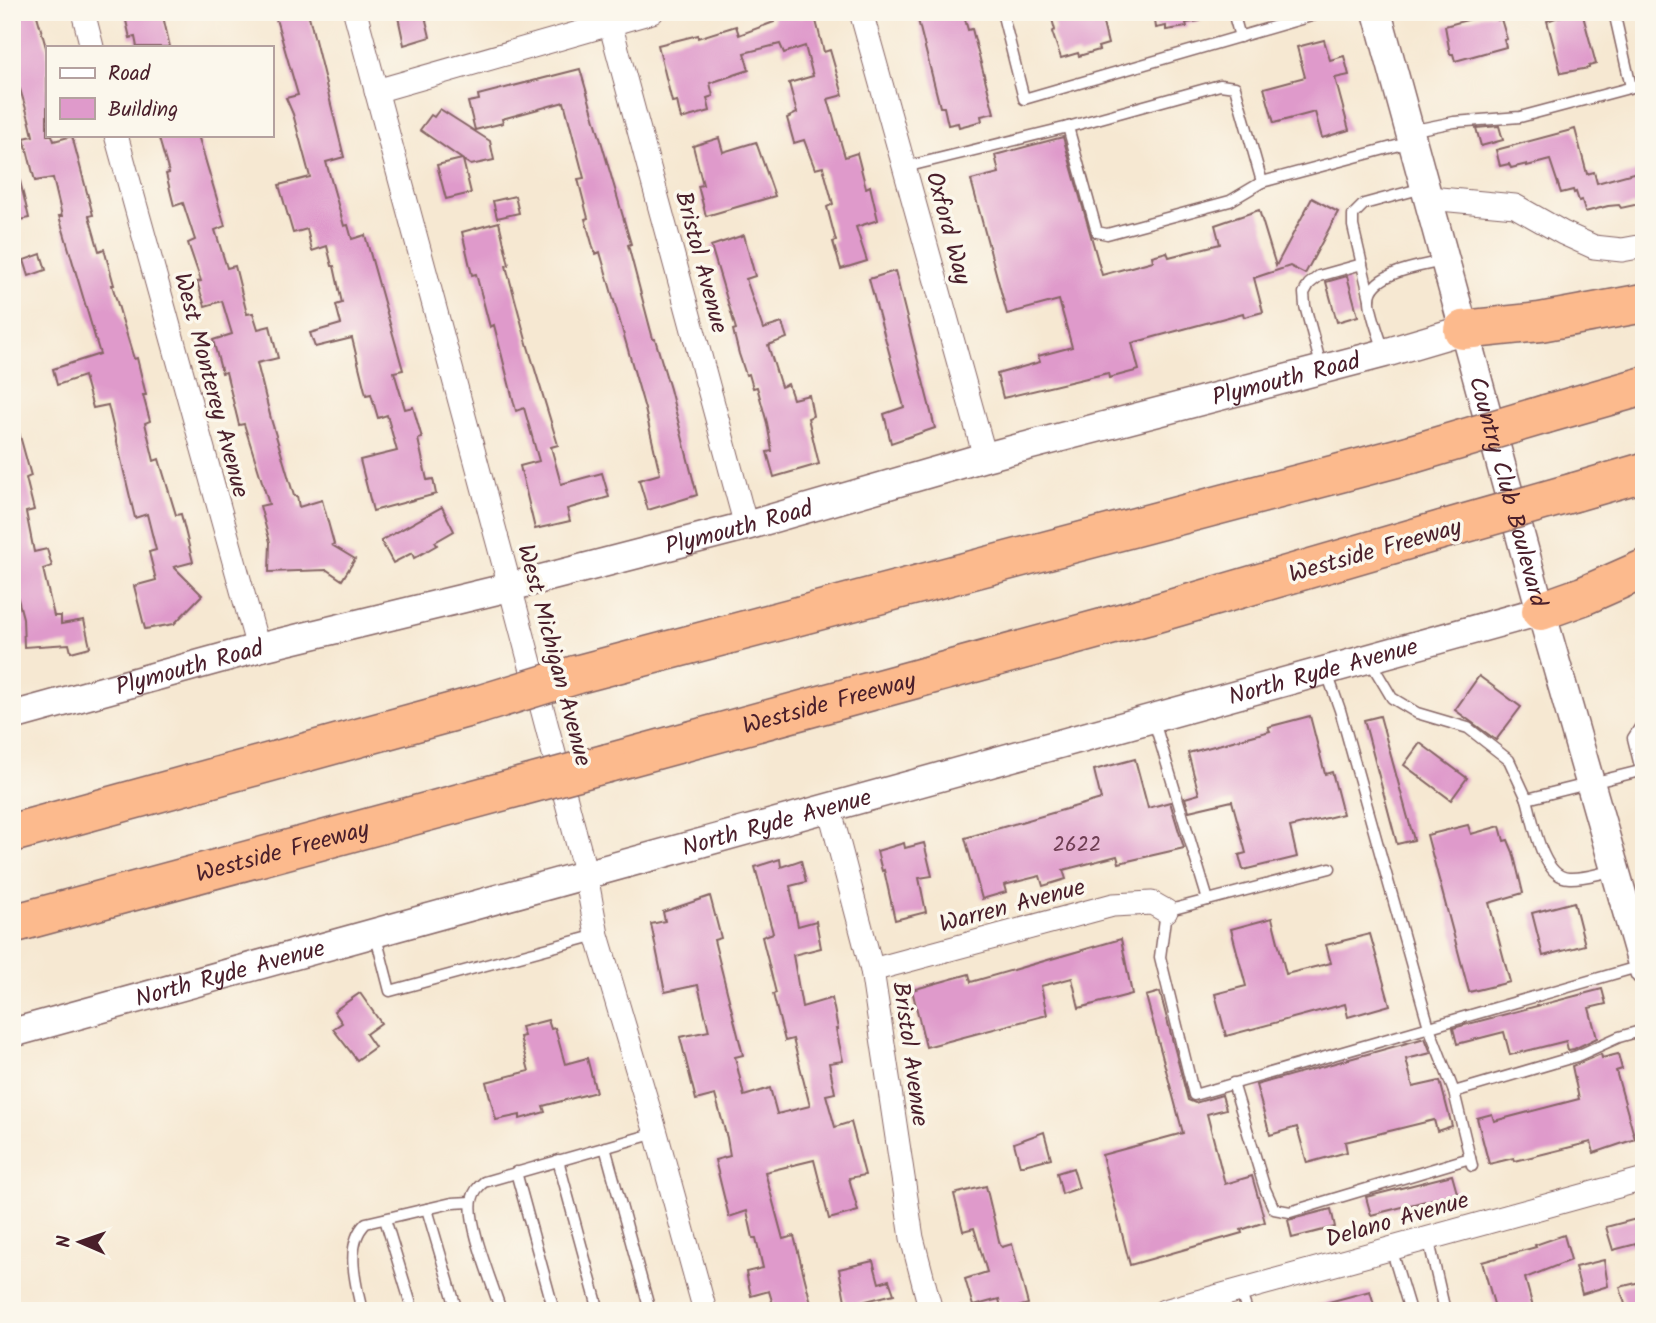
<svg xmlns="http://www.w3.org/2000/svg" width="1656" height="1323" viewBox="0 0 1656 1323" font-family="Kalam,sans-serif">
<rect width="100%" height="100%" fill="#fbf7ec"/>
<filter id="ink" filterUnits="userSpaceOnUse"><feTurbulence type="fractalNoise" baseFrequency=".0143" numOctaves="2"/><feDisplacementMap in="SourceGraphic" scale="14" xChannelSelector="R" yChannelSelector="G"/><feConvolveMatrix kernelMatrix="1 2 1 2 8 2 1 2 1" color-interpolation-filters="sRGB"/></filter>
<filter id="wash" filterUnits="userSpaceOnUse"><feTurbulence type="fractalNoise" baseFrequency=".00686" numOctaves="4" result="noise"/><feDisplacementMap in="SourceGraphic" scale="28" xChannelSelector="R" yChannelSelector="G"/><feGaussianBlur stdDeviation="1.57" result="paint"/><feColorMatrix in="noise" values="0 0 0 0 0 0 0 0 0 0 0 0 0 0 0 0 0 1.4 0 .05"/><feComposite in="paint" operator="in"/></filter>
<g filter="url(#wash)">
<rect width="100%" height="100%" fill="#f6e8d2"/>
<g id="blocks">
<g fill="#df9acb">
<polygon points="12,12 36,12 47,51 47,135 52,135 54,141 72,136 93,215 89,216 99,251 104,249 114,285 112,285 134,359 137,358 146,395 143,395 150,421 145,423 154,461 159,459 176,515 181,514 193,562 174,567 202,595 174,624 145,629 134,586 156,580 149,552 156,550 147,514 135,518 108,405 93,408 84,376 57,385 53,369 100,354 59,216 62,216 53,178 35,181 24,138 33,136 29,119 20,89 12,92"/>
<polygon points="124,12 162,12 170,47 137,47 135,37 130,38"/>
<polygon points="274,12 308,12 344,157 326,162 344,226 348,225 352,239 365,235 403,370 394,372 405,409 413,407 422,438 418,439 427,480 433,479 436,494 373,511 360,460 397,451 387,415 378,418 371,394 366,395 352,338 315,347 310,333 341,324 336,305 342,303 334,266 332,266 327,246 312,251 307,229 293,233 279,185 310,177 293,114 286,98 298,95"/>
<polygon points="397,12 424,12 430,37 404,45"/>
<polygon points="773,12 798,12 799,18 814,13 824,52 830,50 843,95 828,99 845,157 857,153 866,188 870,186 878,220 856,227 867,261 841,269 833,242 836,241 827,207 833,204 823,167 815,169 804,140 794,143 787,118 797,113 789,83 813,76 805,46 784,53 780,44 744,53 749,70 710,83 713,96 707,98 710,111 681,119 677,101 672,102 658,45 698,35 698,38 736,26 739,35 774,22"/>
<polygon points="916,12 963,12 968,30 972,29 994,113 981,116 982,121 959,127 958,123 948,125 944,107 940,107"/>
<polygon points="1050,12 1095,12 1096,16 1101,15 1108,44 1098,47 1099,50 1079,56 1078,53 1061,58 1052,32 1055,30"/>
<polygon points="1154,12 1199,12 1200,21 1186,23 1187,27 1166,30 1166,26 1156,28"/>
<polygon points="1496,12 1498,20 1501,19 1507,39 1504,40 1506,47 1455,61 1453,54 1450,54 1445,26"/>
<polygon points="1573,12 1582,12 1596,64 1589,66 1589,68 1561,73 1547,21"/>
<polygon points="1324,40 1330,60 1344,56 1349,75 1335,78 1349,130 1322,138 1315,112 1274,123 1264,88 1305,77 1297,47"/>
<polygon points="580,69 631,244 628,245 653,339 655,339 670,389 697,495 648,510 639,480 660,474 645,409 600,252 595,254 585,219 588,218 578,179 584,178 564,102 502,119 503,123 475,130 468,102 479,100 478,95"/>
<polygon points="440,109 490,141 494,160 471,165 463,160 471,193 446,199 437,165 462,159 420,130 431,115 434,117"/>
<polygon points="1499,126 1503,140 1481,146 1476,128"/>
<polygon points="1575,129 1587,174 1594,172 1597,183 1644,170 1644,203 1621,208 1619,205 1608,206 1585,212 1582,200 1579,201 1576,192 1574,193 1573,190 1561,193 1550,160 1527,166 1527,164 1511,168 1509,164 1500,166 1496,150"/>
<polygon points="158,135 198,135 225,226 215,230 227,268 235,266 247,314 253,313 258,329 270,326 278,358 257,363 271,419 294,496 297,496 299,507 322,500 334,544 332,545 355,559 342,580 327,570 269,572 270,542 260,506 269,504 244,424 239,425 226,372 222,373 213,340 232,334 222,301 205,306 197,282 201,281 188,243 195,240 183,203 174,206 166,174 169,173"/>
<polygon points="1063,137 1102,275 1153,261 1152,256 1167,252 1169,257 1220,244 1215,225 1259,210 1276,266 1312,198 1338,212 1305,274 1290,266 1254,278 1263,312 1244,317 1243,313 1132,343 1139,370 1109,378 1108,373 1003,398 997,374 1040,362 1038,356 1072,347 1059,300 1007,314 971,180 999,173 995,155"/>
<polygon points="719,138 723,152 756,142 775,196 706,216 698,186 703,185 693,146"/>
<polygon points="18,173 29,218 12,222 12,174"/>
<polygon points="515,196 519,213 497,218 493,201"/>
<polygon points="499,222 509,265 506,266 526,340 558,445 551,447 561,484 602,473 609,497 567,509 570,521 535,529 520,466 539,461 524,408 516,411 494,325 490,327 476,274 472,275 462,232"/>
<polygon points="744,235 755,276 746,279 763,329 782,323 787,338 768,345 781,387 788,384 793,399 809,395 813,416 808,418 819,464 774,477 767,452 772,451 767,423 757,387 753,388 749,374 746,375 739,354 733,330 736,329 711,246"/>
<polygon points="41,254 46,270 29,276 24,260"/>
<polygon points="895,271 935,428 891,443 884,414 904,407 869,279"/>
<polygon points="1347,276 1358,316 1337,322 1326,282"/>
<polygon points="17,425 31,476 26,478 34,510 26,512 34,552 47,549 52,566 43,569 54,616 61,616 61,624 84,620 90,647 71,652 69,644 24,647 23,618 12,576 12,426"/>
<polygon points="442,507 454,531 435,542 437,545 414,558 412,553 393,563 381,541"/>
<polygon points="1479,676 1521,707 1496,740 1455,710"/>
<polygon points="1310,716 1325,774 1332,772 1343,814 1290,827 1297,857 1243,870 1239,855 1246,853 1232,801 1189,811 1185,798 1199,794 1188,753 1270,731 1268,727"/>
<polygon points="1380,716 1414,840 1397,844 1364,720"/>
<polygon points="1420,743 1467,778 1451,800 1404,765"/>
<polygon points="1135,759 1148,808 1170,802 1184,848 1119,863 1117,856 1063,870 1066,879 1043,886 1040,876 1004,885 1006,892 982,899 965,838 1101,799 1094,770"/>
<polygon points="1468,825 1471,834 1500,826 1504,841 1508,840 1513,852 1523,893 1489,903 1510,982 1469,992 1427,835"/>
<polygon points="904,843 905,848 924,843 932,876 919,878 926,912 895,920 884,870 882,871 877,851"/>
<polygon points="780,859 781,867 801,860 806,882 790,886 798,926 816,921 821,948 793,955 802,1007 832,998 838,1029 836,1029 843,1061 829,1063 835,1093 826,1095 835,1127 851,1122 865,1175 849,1178 858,1211 829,1219 814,1160 765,1172 783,1239 794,1236 813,1311 775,1311 769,1291 751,1296 746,1272 763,1268 756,1238 753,1238 747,1211 729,1217 715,1160 730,1156 727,1138 715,1095 696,1100 680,1037 709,1031 698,985 665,992 651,924 665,921 663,912 710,896 721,938 714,940 743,1055 735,1057 744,1096 770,1088 777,1114 810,1106 793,1039 785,1041 773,994 776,993 762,937 773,933 755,867"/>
<polygon points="1574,902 1585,945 1543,956 1532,913"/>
<polygon points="1272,918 1286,974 1331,963 1326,945 1370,934 1390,1005 1348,1017 1345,1004 1226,1036 1215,994 1246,986 1231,929"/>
<polygon points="1121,939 1132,994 1079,1008 1072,978 1057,982 1041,986 1047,1015 926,1047 912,990 969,974 971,982"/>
<polygon points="1602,989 1606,1004 1589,1008 1597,1038 1574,1049 1568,1050 1566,1041 1510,1055 1504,1032 1457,1044 1453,1028"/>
<polygon points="1160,992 1188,1100 1195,1103 1222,1095 1226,1109 1207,1114 1225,1184 1252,1176 1265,1222 1241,1230 1242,1233 1130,1265 1102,1155 1183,1133 1146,996"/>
<polygon points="360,993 381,1023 366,1034 375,1047 357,1060 333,1029 342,1023 334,1011"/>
<polygon points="548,1020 551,1029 555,1028 565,1064 587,1058 596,1092 543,1106 545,1112 520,1119 520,1115 496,1120 486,1082 529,1071 520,1037 524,1036 521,1027"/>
<polygon points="1425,1038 1431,1053 1406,1059 1413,1087 1440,1081 1452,1126 1437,1131 1434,1120 1345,1142 1347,1152 1307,1163 1297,1127 1270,1135 1256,1085"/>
<polygon points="1601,1054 1602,1058 1618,1054 1622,1069 1616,1071 1635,1139 1594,1153 1591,1142 1515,1161 1514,1158 1489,1164 1477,1118 1492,1114 1494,1121 1579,1099 1572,1066"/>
<polygon points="1044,1132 1051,1158 1020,1166 1014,1143"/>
<polygon points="1073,1168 1079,1188 1062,1194 1057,1173"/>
<polygon points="1452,1175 1457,1193 1371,1215 1366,1197"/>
<polygon points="986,1186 1000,1245 1002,1247 1012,1244 1028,1304 1004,1311 1002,1311 999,1299 973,1306 965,1279 987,1272 974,1228 963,1231 954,1194"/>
<polygon points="1331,1209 1335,1227 1292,1238 1288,1220"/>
<polygon points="1644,1217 1644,1242 1613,1250 1606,1227"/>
<polygon points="1564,1235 1571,1260 1525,1278 1534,1311 1496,1311 1482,1262 1536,1247 1535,1245"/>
<polygon points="1604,1260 1608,1286 1582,1294 1575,1267"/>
<polygon points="873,1261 879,1283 889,1280 894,1294 846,1306 839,1269"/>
<polygon points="1644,1281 1644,1311 1627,1311 1620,1287"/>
<polygon points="1370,1291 1376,1311 1315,1311 1314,1306"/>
</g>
</g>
</g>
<g filter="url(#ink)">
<use href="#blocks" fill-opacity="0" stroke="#866565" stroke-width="2"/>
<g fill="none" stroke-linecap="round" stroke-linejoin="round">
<g stroke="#866565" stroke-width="13">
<g id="service">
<polyline points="1002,12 1024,99 1325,12"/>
<polyline points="1233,12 1240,37"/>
<polyline points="1614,12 1631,87"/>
<polyline points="1068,127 1097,232 1107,234 1230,201 1262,182 1411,142"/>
<polyline points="1410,131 1454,122 1520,117 1644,84"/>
<polyline points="905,167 1068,127 1220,85 1235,87 1262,182"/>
<polyline points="1370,299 1353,226 1353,215 1364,204 1423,188"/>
<path d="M1385,353c-4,-12 -16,-43 -15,-54 0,-27 53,-33 73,-38"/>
<polyline points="1322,369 1305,306 1304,293 1309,284 1319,276 1362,264"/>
<polyline points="1370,661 1392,698 1417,713 1468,728 1509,760 1527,799 1644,770"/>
<polyline points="1327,673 1340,710 1429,1027 1454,1092"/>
<polyline points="1153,718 1208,900"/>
<polyline points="1644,721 1633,738 1644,782"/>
<path d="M1527,799c6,21 15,79 42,79 14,1 30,-5 44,-7"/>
<polyline points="1330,868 1166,911 1160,957 1194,1095 1641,966"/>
<polyline points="375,933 390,991 597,935"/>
<polyline points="1233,1083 1265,1189 1274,1209 1290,1212 1470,1158"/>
<polyline points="605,1147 650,1311"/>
<polyline points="558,1160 599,1311"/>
<polyline points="1472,1166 1454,1092 1577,1056 1619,1037 1644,1030"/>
<polyline points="516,1172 554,1311"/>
<polyline points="427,1209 457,1311"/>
<polyline points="385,1219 413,1311"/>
<polyline points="1428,1237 1445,1311"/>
<polyline points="1391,1248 1410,1311"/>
<polyline points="1240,1290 1247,1311"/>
<path d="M362,1311c-6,-26 -18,-67 4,-88l86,-20 19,-1"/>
<path d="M501,1311c-8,-26 -34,-87 -29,-111 2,-9 6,-13 12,-18l172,-49"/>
</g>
</g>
<g stroke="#866565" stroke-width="25">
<g id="minor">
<polyline points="83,12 92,47"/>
<polyline points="355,12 510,587 586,875 597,935 656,1133 705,1311"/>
<polyline points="607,12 746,526"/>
<polyline points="861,12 985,457"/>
<polyline points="376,91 652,12"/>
<polyline points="116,135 258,648"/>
<polyline points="1429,198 1515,206 1563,233 1594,247 1622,250 1644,246"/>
<polyline points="829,807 872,970 912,1238 931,1311"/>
<polyline points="872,970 1113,905 1152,903 1166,911"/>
<polyline points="1164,1311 1644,1179"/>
</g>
</g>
<g stroke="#866565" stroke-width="31">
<g id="tertiary">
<path id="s1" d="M1377,12l164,599 103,360"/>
<path id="s2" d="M12,716l246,-68 252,-61 236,-61 239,-69 400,-104 78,-23"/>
<path id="s3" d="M12,1033l1529,-422"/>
</g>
</g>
<g stroke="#866565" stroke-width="41">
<g id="motorway">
<polyline points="1463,330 1540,322 1644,303"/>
<polyline points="1546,414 1644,386"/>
<polyline points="1575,492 1644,472"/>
<polyline points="1541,611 1583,596 1644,569"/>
<polyline points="575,675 1412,454"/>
<path id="s4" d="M608,763l542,-148 295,-86"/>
<polyline points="12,833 478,705"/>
<path id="s5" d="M12,924l507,-137"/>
</g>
</g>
<use href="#service" stroke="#fff" stroke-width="10"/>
<use href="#minor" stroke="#fff" stroke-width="23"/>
<use href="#tertiary" stroke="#fff" stroke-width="28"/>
<use href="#motorway" stroke="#fcba8d" stroke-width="38"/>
<g stroke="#866565" stroke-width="41" stroke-linecap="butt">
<g id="motorway-bridge">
<polyline points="1412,454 1546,414"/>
<polyline points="1445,529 1575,492"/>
<polyline points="478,705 575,675"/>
<polyline points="519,787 608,763"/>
</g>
</g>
<use href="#motorway-bridge" stroke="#fcba8d" stroke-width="38"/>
</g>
</g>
<g text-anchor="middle" stroke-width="7" stroke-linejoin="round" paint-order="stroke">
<g font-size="21" fill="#6f3e53">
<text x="1077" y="851">2622</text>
</g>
<g font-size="24" fill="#4a1f2b" stroke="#fbf7ec">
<text transform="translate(949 228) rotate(75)" y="8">Oxford Way</text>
<text transform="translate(702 262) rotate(75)" y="8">Bristol Avenue</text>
<text dy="8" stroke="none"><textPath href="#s2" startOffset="1318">Plymouth Road</textPath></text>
<text transform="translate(212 385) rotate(75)" y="8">West Monterey Avenue</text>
<text dy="8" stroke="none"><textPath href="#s1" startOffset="497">Country Club Boulevard</textPath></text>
<text dy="8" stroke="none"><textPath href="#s2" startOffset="751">Plymouth Road</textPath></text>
<text transform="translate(1375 550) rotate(-16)" y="8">Westside Freeway</text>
<text transform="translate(555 655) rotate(75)" y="8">West Michigan Avenue</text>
<text dy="8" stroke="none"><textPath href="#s2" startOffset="184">Plymouth Road</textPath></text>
<text dy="8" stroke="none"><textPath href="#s3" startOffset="1360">North Ryde Avenue</textPath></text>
<text dy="8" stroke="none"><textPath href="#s4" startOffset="229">Westside Freeway</textPath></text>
<text dy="8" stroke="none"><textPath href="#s3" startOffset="793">North Ryde Avenue</textPath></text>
<text dy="8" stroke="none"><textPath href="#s5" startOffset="280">Westside Freeway</textPath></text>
<text transform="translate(1012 905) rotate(-15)" y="8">Warren Avenue</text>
<text dy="8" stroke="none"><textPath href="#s3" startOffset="226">North Ryde Avenue</textPath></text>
<text transform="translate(911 1054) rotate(82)" y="8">Bristol Avenue</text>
<text transform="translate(1397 1219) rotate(-16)" y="8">Delano Avenue</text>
</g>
</g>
<rect width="1656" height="1323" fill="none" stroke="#fbf7ec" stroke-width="42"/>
<rect x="46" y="46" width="228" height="91" fill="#fbf7ec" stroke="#b4a19f" stroke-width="2"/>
<rect x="60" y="68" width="35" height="10" fill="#ffffff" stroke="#b4a19f" stroke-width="2"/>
<text x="108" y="80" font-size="21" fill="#4a1f2b">Road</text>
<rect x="60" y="98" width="35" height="21" fill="#df9acb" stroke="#b4a19f" stroke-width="2"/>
<text x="108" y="116" font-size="21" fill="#4a1f2b">Building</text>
<g transform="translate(80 1242) rotate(272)" stroke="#fbf7ec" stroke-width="5" paint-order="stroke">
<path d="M0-5L12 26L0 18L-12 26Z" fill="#4a1f2b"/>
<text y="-10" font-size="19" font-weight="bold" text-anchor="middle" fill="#4a1f2b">N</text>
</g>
</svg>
